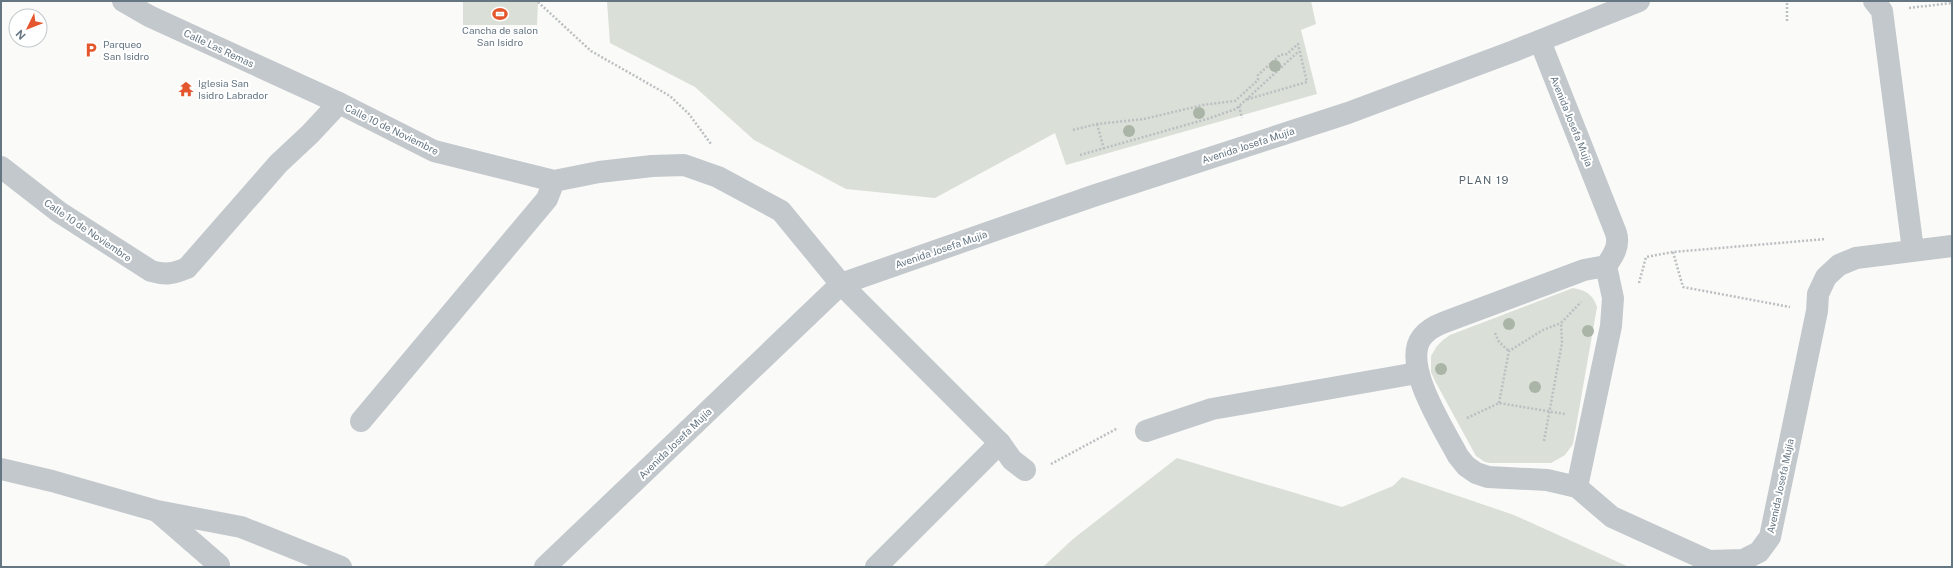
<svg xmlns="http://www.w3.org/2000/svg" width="1953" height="568" viewBox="0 0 1953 568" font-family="'Public Sans',sans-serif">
<rect width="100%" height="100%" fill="#fafaf8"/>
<g fill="#dadfd7">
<polygon points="463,1 538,1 537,25 463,25"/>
<polygon points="607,1 1311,1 1316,24 1301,30 1317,94 1066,165 1055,133 935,198 846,189 754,140 695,87 610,43"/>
<path d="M1573,288c13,2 20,7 24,19l-24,137 -8,11 -14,8h-61l-5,-1 -9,-6 -41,-75 -4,-9v-16l6,-10 6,-6 7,-5z"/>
<polygon points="1177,458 1342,507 1393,486 1402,477 1514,515 1629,567 1043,567 1073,539"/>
</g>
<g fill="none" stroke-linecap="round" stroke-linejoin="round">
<g stroke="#bbbfc2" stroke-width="2.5" stroke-dasharray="2 2" stroke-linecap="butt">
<polyline points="538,2 591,51 670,96 689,114 711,144"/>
<polyline points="1909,8 1952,3"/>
<polyline points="1787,21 1787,1"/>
<polyline points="1239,106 1242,118"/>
<polyline points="1097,124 1104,149"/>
<polyline points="1073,130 1097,124 1144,119 1203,105 1235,101 1258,80 1258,75 1280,55 1287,54 1298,44 1307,82 1245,100"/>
<polyline points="1080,155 1207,119 1236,109 1299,51"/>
<polyline points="1673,252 1683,287 1790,307"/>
<polyline points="1639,283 1646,257 1673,252 1826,239"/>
<polyline points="1495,333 1499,342 1509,351"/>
<polyline points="1499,403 1509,351 1543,330 1561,323"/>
<polyline points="1467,418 1499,403 1565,414"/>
<polyline points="1544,441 1562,343 1561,323 1581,302"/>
<polyline points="1051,464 1118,428"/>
</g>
<g stroke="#c3c8cc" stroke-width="22">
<polyline points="123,1 149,16 339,103"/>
<polyline points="1874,1 1882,11 1913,250"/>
<path d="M1540,41l76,192c4,13 -3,23 -10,33l-22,4 -139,52c-8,3 -17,7 -23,15 -21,27 22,92 36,119l8,10 10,7 12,4 59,3 30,7 35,30 97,44 34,-1 16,-8 11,-15 47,-226 1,-17 8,-17 13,-12 17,-7 96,-12"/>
<path d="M1,167l58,45 92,59c14,4 22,3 36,-3l91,-104 32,-30 29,-31 95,48 120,30 45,-9 53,-6 32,-1 34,12 63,34 60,73 159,159 -124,124"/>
<polyline points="361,421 547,199 554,181"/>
<polyline points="1146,431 1212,409 1417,373"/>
<polyline points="1000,443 1012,460 1025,470"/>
<polyline points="1,469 52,481 157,511 241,527 341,567"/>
<polyline points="1577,487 1611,326 1613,298 1606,266"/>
<polyline points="158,512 219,565 219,567"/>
<polyline points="545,567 841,284 1093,196 1348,113 1514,51 1639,1"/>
</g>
</g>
<g fill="#aab4a7">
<circle cx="1275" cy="66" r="6"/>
<circle cx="1199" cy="113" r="6"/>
<circle cx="1129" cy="131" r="6"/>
<circle cx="1509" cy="324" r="6"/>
<circle cx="1588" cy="331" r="6"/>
<circle cx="1441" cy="369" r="6"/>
<circle cx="1535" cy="387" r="6"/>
</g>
<defs>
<g id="stadium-bare" transform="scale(1.2)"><path d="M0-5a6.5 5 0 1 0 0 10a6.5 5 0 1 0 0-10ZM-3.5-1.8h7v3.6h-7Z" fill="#e4572e" stroke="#fff" stroke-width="2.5" paint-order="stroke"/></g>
<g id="parking-bare" transform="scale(1.2)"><path d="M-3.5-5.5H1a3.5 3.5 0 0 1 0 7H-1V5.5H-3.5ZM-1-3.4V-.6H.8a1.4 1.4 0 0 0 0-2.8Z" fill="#e4572e" stroke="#fff" stroke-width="2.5" paint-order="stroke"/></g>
<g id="temple-bare" transform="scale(1.2)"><path d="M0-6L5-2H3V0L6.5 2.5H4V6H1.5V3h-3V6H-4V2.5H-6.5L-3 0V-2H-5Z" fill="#e4572e" stroke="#fff" stroke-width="2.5" paint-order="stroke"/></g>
</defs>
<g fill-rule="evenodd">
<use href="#stadium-bare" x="500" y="14"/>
<use href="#parking-bare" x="91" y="50"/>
<use href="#temple-bare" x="186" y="89"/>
</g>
<g text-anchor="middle" stroke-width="4" stroke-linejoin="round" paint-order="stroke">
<g font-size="10" fill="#657683" stroke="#fff" text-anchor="start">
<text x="500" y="34" text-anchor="middle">Cancha de salon<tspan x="500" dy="12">San Isidro</tspan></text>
<text x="103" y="48">Parqueo<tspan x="103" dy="12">San Isidro</tspan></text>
<text x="198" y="87">Iglesia San<tspan x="198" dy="12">Isidro Labrador</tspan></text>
</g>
<g font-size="10" fill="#657683" stroke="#fff">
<text transform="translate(219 48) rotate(25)" y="4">Calle Las Remas</text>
<text transform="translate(1572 121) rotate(68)" y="4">Avenida Josefa Mujía</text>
<text transform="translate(392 129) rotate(26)" y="4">Calle 10 de Noviembre</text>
<text transform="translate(1248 145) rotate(-18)" y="4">Avenida Josefa Mujía</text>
<text transform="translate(88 230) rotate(34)" y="4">Calle 10 de Noviembre</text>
<text transform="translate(941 249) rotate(-19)" y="4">Avenida Josefa Mujía</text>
<text transform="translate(675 443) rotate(-44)" y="4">Avenida Josefa Mujía</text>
<text transform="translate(1780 486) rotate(-78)" y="4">Avenida Josefa Mujía</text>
</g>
<g font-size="11" letter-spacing="1" fill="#57646e" stroke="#fff">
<text x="1484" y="184">PLAN 19</text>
</g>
</g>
<rect width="1953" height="568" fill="none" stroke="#657683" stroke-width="4"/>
<g transform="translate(28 28) rotate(227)"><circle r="19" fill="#ffffff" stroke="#c1c8cd"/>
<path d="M0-3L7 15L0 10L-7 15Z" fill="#e4572e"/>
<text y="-6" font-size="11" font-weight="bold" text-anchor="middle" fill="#657683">N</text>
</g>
</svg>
